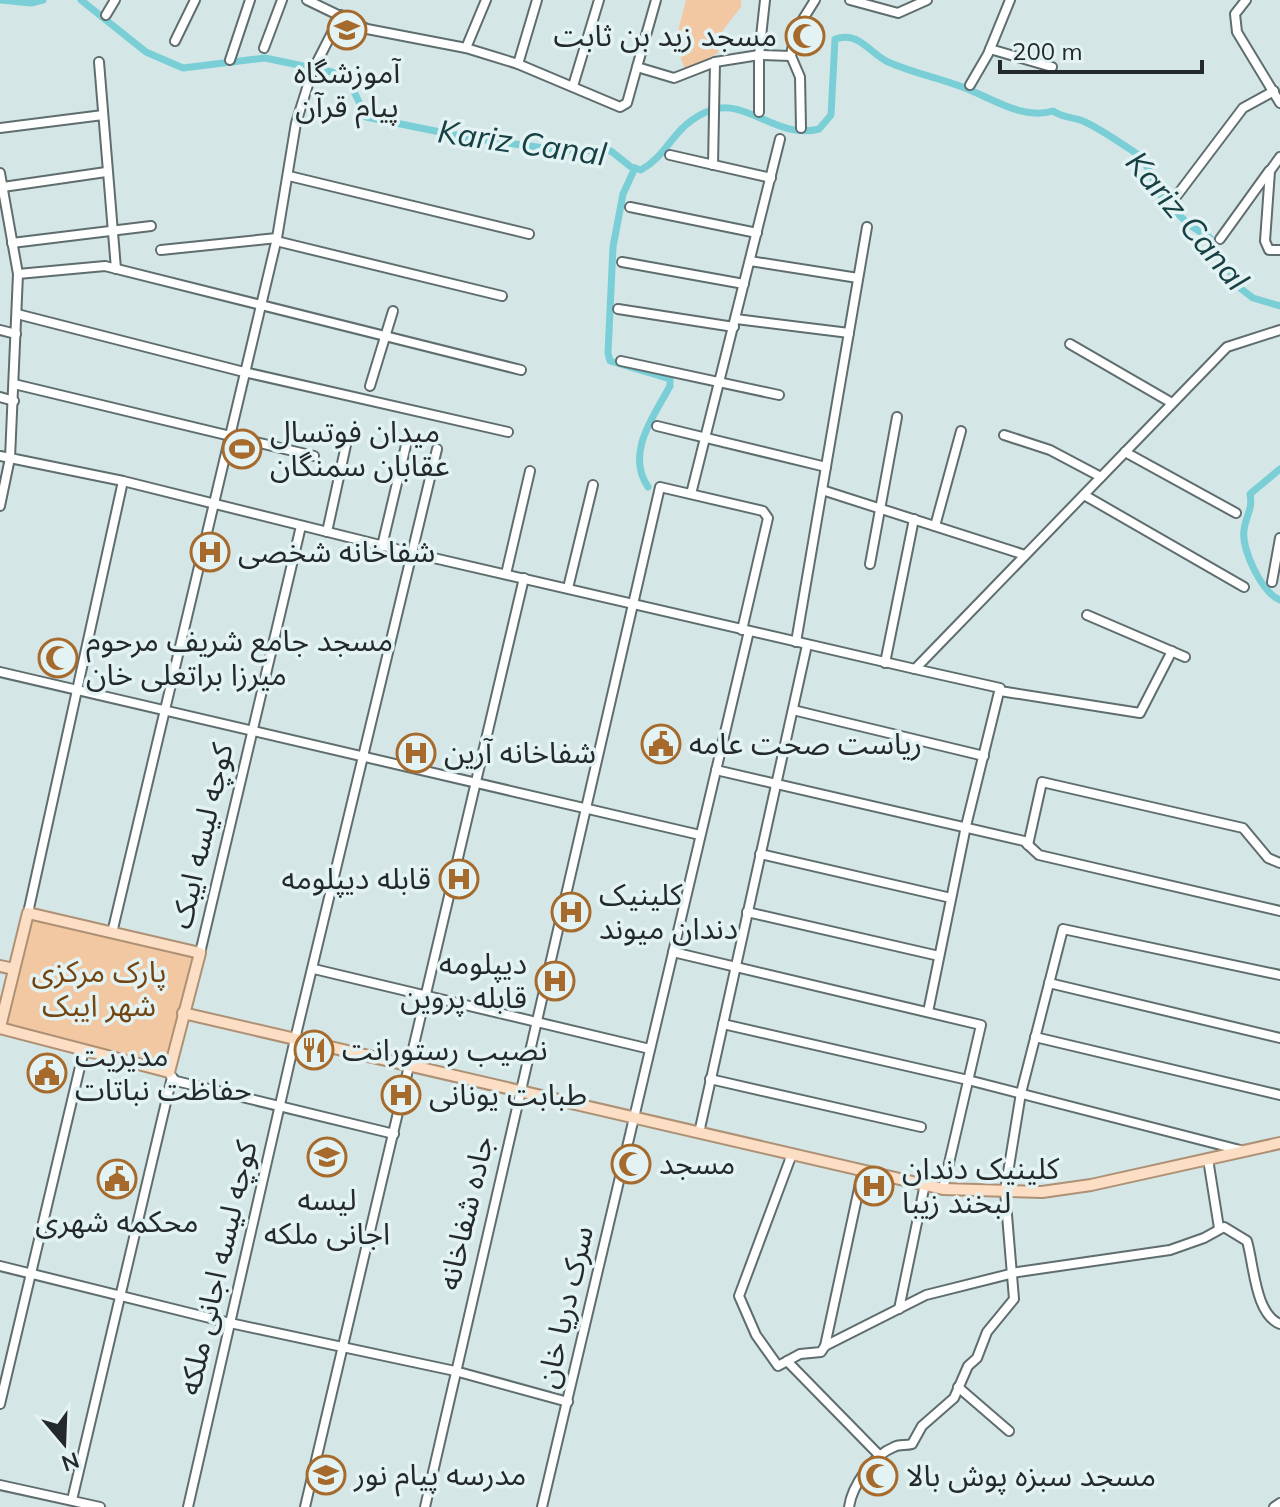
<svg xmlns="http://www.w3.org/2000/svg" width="1280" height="1507" viewBox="0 0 1280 1507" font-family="Mulish,'Noto Sans Arabic',sans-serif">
<rect width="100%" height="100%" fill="#d5e6e7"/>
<g fill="#f2c8a2">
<polygon points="686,0 741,0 741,7 723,30 718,53 686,71 675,43"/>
<polygon points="30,915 193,954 167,1064 4,1025"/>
</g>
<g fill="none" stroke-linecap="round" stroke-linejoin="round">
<g stroke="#7acfd7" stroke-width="7">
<polyline points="1,0 31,3 43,0"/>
<path d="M81,0l65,52 37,16 82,-10 67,14 18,11 16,34 104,21 89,12 52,1 20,16 10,3c29,-16 32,-46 70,-60 36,-12 66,30 108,19l12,-14 4,-76c25,-8 34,14 53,23 25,11 52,16 77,26 28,11 58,32 88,23 11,7 19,6 30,10 16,7 44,26 60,37l18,38 27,28 22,14 30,50 13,10 27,8"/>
<path d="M635,168l-12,26 -10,53 -5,106 2,8 60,18v7c-16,30 -45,67 -22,101"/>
<path d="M1280,469l-30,25c3,15 -4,21 -6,36 -3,19 18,63 36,70"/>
</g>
<g stroke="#5f6d6e" stroke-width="12">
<g id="minor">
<polyline points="307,0 367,29 466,48 518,64 620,107 627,103 637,67 674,78 715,62 759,55 791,56 795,32 815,0"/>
<polyline points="850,0 898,13 927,0"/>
<polyline points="1246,0 1235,14 1237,32 1280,103"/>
<polyline points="106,15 115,0"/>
<polyline points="175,41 195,0"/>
<polyline points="264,48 282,0"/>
<polyline points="466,48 486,0"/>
<polyline points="990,49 1052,67"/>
<polyline points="791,56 800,77 801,128"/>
<polyline points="230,60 250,0"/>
<polyline points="99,62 116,269"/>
<polyline points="518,64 537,0"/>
<polyline points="637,67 656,0"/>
<polyline points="970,85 988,54 1010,0"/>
<polyline points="573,86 599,0"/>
<polyline points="759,112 759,55 765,0"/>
<polyline points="0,128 103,115"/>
<polyline points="670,155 771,178"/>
<polyline points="1280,157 1270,171 1265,241 1269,250 1280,250"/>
<polyline points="713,165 715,62"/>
<polyline points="0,173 18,274 10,458 123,481 412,553 915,669 1227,347 1280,330"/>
<polyline points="289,176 529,234"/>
<polyline points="3,187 106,172"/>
<polyline points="1172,202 1243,108 1274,91"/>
<polyline points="630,207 757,233"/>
<polyline points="1220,239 1269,171"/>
<polyline points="276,241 502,296"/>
<polyline points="12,243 151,226"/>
<polyline points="161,250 277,238"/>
<polyline points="750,261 858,278"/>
<polyline points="622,262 744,284"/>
<polyline points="18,274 105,266 521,370"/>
<polyline points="618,309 734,327"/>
<polyline points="17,314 244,372 508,432"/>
<polyline points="736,319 849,333"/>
<polyline points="0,330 16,334"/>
<polyline points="1070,344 1172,403"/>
<polyline points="621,361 779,395"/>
<polyline points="14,384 314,456"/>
<polyline points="370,386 393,311"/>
<polyline points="0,397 14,401"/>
<polyline points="657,426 826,467"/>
<polyline points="1004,435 1050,450 1101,477"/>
<polyline points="1125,452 1236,513"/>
<polyline points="0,456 10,458 0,506"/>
<polyline points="822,490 1025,555"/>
<polyline points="691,494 780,139"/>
<polyline points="1084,495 1244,587"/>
<polyline points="935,526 961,431"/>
<polyline points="327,532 346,445"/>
<polyline points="382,546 407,441"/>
<polyline points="870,564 897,417"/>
<polyline points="506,574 530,471"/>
<polyline points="1272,582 1280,538"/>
<polyline points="568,588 593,485"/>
<polyline points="1087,615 1185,657"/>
<polyline points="796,642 867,227"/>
<polyline points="885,663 914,519"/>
<polyline points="915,669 1000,688 966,826 928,1012"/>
<polyline points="0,672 700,835"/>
<polyline points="1000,691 1140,713 1172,651"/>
<polyline points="793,710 984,756"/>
<polyline points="716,770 1024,841 1039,855 1280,911"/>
<polyline points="1028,845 1042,782 1243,828 1268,858 1280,863"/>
<polyline points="760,854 951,898"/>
<polyline points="747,912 939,956"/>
<polyline points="28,913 123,481"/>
<polyline points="112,933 277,238 296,123 312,72 341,15"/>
<polyline points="673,952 981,1025 943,1189"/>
<polyline points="200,953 301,526"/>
<polyline points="314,969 650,1049"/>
<polyline points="1049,983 1280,1038"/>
<polyline points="723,1024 968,1080 1244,1151"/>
<polyline points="1035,1037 1280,1095"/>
<polyline points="171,1076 176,1081 394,1134"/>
<polyline points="710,1079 921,1127"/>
<polyline points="699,1133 807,645"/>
<path d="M792,1154l-53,142 17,39 22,31 22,-12 21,-2 4,-6 101,-51 92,-23 152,-22 34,-12 20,-11 23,14c7,24 8,73 33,83"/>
<polyline points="1208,1159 1219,1228"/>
<polyline points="0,1266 230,1323 455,1371 568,1402"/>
<polyline points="899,1309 925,1184"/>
<polyline points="825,1346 863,1170"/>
<polyline points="787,1361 880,1456"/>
<polyline points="958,1387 1009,1431"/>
<polyline points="0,1404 84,1050"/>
<polyline points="0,1485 100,1507"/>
<polyline points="72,1500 172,1077"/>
<polyline points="188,1507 295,1039 437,449"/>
<polyline points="305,1507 524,578"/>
<polyline points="425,1507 660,487 763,511 768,518 742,630"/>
<polyline points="542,1507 749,631"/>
<path d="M849,1507c3,-21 24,-52 45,-60 5,-3 12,-1 18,-3l10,-18 32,-28 14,-32 9,-8 10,-26 27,-33 -9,-108 16,-98 42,-164 217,46"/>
<polyline points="1274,1507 1280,1503"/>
</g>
</g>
<g stroke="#ae9174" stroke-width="14">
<g id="major">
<polyline points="0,966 14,969"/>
<polyline points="183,1013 943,1189 1042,1192 1091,1185 1280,1143"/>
<polyline points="0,1027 28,913 200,953 169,1072 0,1028"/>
</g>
</g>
<use href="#minor" stroke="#fff" stroke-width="8"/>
<use href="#major" stroke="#fbdec4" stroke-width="10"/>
</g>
<defs>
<g id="school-ring" transform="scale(2)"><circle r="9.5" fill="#e3f3f4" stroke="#a66b2c" stroke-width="1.5"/><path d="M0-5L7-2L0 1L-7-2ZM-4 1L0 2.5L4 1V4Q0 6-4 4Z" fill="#a66b2c"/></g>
<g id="mosque-ring" transform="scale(2)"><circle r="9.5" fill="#e3f3f4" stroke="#a66b2c" stroke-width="1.5"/><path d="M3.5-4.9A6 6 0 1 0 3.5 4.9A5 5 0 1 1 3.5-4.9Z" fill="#a66b2c"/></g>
<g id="stadium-ring" transform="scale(2)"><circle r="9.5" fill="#e3f3f4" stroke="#a66b2c" stroke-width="1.5"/><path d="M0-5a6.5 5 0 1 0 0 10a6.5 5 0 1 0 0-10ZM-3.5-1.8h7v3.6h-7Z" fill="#a66b2c"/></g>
<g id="hospital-ring" transform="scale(2)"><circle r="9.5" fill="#e3f3f4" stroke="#a66b2c" stroke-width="1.5"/><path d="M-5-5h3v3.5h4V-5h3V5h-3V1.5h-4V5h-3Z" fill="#a66b2c"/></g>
<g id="civic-ring" transform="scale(2)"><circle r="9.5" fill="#e3f3f4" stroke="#a66b2c" stroke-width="1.5"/><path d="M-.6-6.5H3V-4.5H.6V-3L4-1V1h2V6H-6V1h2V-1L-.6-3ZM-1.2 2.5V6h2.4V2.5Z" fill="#a66b2c"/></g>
<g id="restaurant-ring" transform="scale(2)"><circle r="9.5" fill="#e3f3f4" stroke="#a66b2c" stroke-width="1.5"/><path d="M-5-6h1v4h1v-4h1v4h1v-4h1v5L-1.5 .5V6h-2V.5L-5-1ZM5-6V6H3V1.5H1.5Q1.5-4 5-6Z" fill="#a66b2c"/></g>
</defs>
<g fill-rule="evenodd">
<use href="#school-ring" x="347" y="30"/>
<use href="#mosque-ring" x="805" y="36"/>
<use href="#stadium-ring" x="242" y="449"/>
<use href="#hospital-ring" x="210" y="552"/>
<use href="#mosque-ring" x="58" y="658"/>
<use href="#civic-ring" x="661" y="744"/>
<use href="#hospital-ring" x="416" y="753"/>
<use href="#hospital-ring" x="459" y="879"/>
<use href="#hospital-ring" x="571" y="912"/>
<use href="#hospital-ring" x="555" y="981"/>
<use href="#restaurant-ring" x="314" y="1050"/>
<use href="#civic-ring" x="47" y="1073"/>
<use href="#hospital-ring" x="401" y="1095"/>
<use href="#school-ring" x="327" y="1157"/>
<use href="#mosque-ring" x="631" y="1164"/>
<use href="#civic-ring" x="117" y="1179"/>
<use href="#hospital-ring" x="874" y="1186"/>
<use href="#school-ring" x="326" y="1475"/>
<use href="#mosque-ring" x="878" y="1476"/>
</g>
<g text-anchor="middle" stroke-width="7" stroke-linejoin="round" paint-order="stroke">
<g font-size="30" fill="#242a2b" stroke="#e3f3f4" text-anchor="start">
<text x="777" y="46" text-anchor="end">مسجد زید بن ثابت</text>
<text x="347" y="83" text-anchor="middle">آموزشگاه<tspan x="347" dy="34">پیام قرآن</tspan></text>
<text x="270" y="442">میدان فوتسال<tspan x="270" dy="34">عقابان سمنگان</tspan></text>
<text x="238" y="562">شفاخانه شخصی</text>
<text x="86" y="651">مسجد جامع شریف مرحوم<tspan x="86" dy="34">میرزا براتعلی خان</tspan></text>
<text x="689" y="754">ریاست صحت عامه</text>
<text x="444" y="763">شفاخانه آرین</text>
<text x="431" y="889" text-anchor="end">قابله دیپلومه</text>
<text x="599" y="905">کلینیک<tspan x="599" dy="34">دندان میوند</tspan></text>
<text x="527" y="974" text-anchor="end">دیپلومه<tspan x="527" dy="34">قابله پروین</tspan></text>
<text x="342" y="1060">نصیب رستورانت</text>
<text x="75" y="1066">مدیریت<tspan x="75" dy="34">حفاظت نباتات</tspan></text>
<text x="429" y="1105">طبابت یونانی</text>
<text x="659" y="1174">مسجد</text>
<text x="902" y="1179">کلینیک دندان<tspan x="902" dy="34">لبخند زیبا</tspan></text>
<text x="327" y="1210" text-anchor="middle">لیسه<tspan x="327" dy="34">اجانی ملکه</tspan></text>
<text x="117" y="1232" text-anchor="middle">محکمه شهری</text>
<text x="354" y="1485">مدرسه پیام نور</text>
<text x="906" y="1486">مسجد سبزه پوش بالا</text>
</g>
<g font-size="30" fill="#242a2b" stroke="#e3f3f4">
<text transform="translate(202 836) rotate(-77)" y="10">کوچه لیسه ایبک</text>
<text transform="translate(466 1213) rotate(-77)" y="10">جاده شفاخانه</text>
<text transform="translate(218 1268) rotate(-77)" y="10">کوچه لیسه اجانی ملکه</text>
<text transform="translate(565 1307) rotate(-77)" y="10">سرک دریا خان</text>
</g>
<g font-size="30" fill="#744510" stroke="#e3f3f4">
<text x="99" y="982">پارک مرکزی<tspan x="99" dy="34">شهر ایبک</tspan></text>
</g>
<g font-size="32" font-style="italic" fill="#174044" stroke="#e3f3f4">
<text transform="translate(522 143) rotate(8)" y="11">Kariz Canal</text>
<text transform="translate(1187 221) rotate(50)" y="11">Kariz Canal</text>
</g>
</g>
<g transform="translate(64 1443) rotate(161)" stroke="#e3f3f4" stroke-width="6" paint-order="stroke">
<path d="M0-6L14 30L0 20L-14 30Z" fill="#242a2b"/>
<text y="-12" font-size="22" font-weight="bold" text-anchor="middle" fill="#242a2b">N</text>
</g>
<path d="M1000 60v12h202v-12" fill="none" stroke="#242a2b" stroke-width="4"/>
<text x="1012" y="60" font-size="24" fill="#242a2b" stroke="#e3f3f4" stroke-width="6" paint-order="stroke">200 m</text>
</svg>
